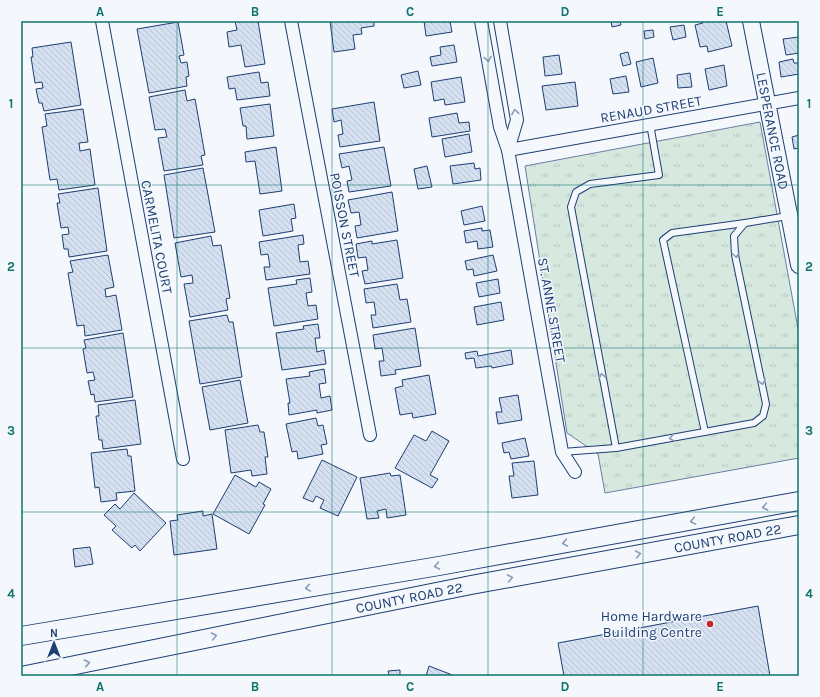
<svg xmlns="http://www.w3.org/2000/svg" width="820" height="697" viewBox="0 0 820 697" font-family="Karla,sans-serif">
<defs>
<pattern id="grass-tufts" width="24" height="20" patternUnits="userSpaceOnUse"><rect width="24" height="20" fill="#d7e8df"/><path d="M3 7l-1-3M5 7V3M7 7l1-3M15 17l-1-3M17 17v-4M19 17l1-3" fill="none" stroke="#b8c8c3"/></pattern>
<pattern id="building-back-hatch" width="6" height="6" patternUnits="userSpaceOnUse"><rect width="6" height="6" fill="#d5e0f0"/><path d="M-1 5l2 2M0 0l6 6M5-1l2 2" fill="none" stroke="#b6c1d1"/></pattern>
</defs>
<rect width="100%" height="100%" fill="#f4f7fb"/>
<polygon fill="url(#grass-tufts)" stroke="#687fa3" points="760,122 799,334 799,458 605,493 598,454 567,433 525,166"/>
<g fill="url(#building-back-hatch)" stroke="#1d3f73">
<polygon points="235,21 258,21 265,64 245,67 241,45 229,47 227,32 237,30"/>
<polygon points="330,21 374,21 374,26 361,28 362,34 353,35 355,49 334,52"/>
<polygon points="424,21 450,21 452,32 426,36"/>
<polygon points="611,21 620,21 621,25 612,27"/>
<polygon points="702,21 726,21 732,46 708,52 707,46 700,47 695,25 703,23"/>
<polygon points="178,22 184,55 179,56 181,63 187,62 189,76 186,77 187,86 149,93 137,29"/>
<polygon points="684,25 686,37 673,40 670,27"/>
<polygon points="653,30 654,37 645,39 644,31"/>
<polygon points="799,37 799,53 786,55 783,39"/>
<polygon points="71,42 81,105 44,111 42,103 39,103 36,89 43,88 42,82 35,83 31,57 33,57 32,48"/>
<polygon points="454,45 457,62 432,66 430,57 441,55 440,47"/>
<polygon points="628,52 631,64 623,66 620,54"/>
<polygon points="559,55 562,74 545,76 543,57"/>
<polygon points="653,58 658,83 641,87 636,62"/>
<polygon points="793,59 794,63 799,63 799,74 781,77 779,62"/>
<polygon points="724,65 727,86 709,90 705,69"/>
<polygon points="418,71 421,85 404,88 401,75"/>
<polygon points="259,72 261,83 268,82 270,96 237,100 235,88 229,89 227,77"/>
<polygon points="690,73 692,87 678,88 677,75"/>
<polygon points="626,76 629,92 613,94 610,79"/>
<polygon points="461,77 465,102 445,105 444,99 434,101 431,82"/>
<polygon points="575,82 578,106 546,110 542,86"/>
<polygon points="185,90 187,101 195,99 205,155 201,156 203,165 164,171 158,138 167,137 165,129 155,130 149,97"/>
<polygon points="374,102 380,141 340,147 338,135 343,134 341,120 334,122 332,109"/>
<polygon points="270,104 274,136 247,139 246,126 243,126 240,108"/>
<polygon points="83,109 88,142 79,143 80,151 90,149 95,185 59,190 57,179 50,180 42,127 47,126 45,114"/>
<polygon points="457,113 459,123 469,122 470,131 432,137 429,118"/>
<polygon points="469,134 472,152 445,157 442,139"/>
<polygon points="799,135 799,148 794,149 792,137"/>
<polygon points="276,147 282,191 260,194 255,161 246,162 245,152"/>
<polygon points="384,147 391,186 349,192 347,181 352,180 349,166 342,168 339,154"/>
<polygon points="474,163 475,169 480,168 481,180 453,184 450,166"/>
<polygon points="427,166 432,187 418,189 414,169"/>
<polygon points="203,168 215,232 174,238 164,175"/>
<polygon points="98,188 107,251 69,257 68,249 64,249 62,235 69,234 68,227 61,228 57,203 60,203 58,194"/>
<polygon points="392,192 398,231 357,238 355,226 361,225 359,212 351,213 348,200"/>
<polygon points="294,204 296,218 291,219 293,231 263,236 259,210"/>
<polygon points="482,206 485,221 464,225 461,211"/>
<polygon points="482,228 482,231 490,230 493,247 478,249 477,241 466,243 464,231"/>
<polygon points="303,235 304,244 298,245 300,262 308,261 310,274 266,280 264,267 270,267 268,254 261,255 259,242"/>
<polygon points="211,236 213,246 221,245 230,298 226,299 228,310 190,317 184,284 193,283 192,275 181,277 175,243"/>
<polygon points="397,240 403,278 365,284 362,271 368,270 366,257 358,258 356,244 372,241 372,244"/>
<polygon points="108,255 114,287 105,289 106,297 116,295 122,330 85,336 84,325 77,326 68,273 73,272 70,261"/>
<polygon points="493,255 497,271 474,276 473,269 467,270 465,261"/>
<polygon points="310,278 312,292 306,293 308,306 316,305 318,319 274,326 268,288 297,284 296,280"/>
<polygon points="498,279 500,293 479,297 476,283"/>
<polygon points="397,284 400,300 407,299 411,322 373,328 371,315 376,315 374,302 366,303 364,289"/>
<polygon points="501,302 504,320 477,325 474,307"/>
<polygon points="227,315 229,322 233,322 242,377 200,384 189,321"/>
<polygon points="318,324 320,338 315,338 317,352 324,350 326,364 282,370 276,333 304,329 303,326"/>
<polygon points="415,328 421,366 395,370 396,374 381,376 379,361 384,361 382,348 375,349 373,335"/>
<polygon points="123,333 133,397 95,402 94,394 91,395 88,381 95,380 93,372 87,373 83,349 86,348 84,340"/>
<polygon points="511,350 513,364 492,368 491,366 476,368 474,358 466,359 465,353 477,351 478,356"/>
<polygon points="324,369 326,383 319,384 321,398 330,396 332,410 317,413 317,410 289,415 288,403 290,403 286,379 310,376 309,372"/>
<polygon points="429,375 436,414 413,418 412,413 400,415 395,388 403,386 402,380"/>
<polygon points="240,380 248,423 210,430 202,387"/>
<polygon points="518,395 522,420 498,424 496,412 502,412 499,398"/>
<polygon points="135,400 141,444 103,449 102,440 99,440 96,416 99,416 98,405"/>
<polygon points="316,418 318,426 323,425 327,444 321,445 323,454 298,459 297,451 292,452 286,424"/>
<polygon points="258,425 260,432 264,432 268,457 265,457 267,474 252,476 251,470 231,473 225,430"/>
<polygon points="432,431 449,441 430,475 438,479 432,488 395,468 414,435 426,441"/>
<polygon points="525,438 529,456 511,459 509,452 504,453 502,443"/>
<polygon points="127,449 128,456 131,456 135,491 116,493 117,500 101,502 99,487 95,488 91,453"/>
<polygon points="322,460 357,477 338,516 320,508 324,500 316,496 313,502 303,498"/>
<polygon points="534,461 538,495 512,498 509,476 514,476 512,463"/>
<polygon points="390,473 391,476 400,475 406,515 387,518 386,509 377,511 379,518 367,519 360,478"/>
<polygon points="235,475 256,487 259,482 271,489 263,504 265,505 249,534 213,514"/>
<polygon points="134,493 166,523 140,551 135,545 132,548 112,530 116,526 104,515 115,504 120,509"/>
<polygon points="203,511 203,516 212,514 217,549 174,555 170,521 178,520 177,515"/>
<polygon points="90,547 93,564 75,567 73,549"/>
<polygon points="758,606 770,676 564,676 558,643"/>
<polygon points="429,666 455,676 426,676"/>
<polygon points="400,670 400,676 382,676 389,675 388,671"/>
</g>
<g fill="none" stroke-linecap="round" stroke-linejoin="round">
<g stroke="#1d3f73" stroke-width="8">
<g id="service">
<polyline points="650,124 659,175 590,184 576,192 571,207 616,448 754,423 763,416 766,404 735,255 734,236 745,223 788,216"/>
<polyline points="705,432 663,240 672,233 745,223"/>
<polyline points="562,452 616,448"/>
</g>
</g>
<g stroke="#1d3f73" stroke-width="14">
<g id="minor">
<polyline points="102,21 183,459"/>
<polyline points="291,21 370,435"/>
<polyline points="481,21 500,127 508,150 562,452 575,472"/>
<polyline points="500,21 517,120 508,150"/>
<polyline points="508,150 799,98"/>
</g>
</g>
<g stroke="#1d3f73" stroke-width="18">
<g id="secondary">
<path id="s1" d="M751,21l48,244"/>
</g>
</g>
<g stroke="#1d3f73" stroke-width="20">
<g id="primary">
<polyline points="21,636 439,566 799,501"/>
<path id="s2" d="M21,676l450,-91 328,-60"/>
</g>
</g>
<use href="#service" stroke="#f4f7fb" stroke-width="6"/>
<use href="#minor" stroke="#f4f7fb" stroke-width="12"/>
<use href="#secondary" stroke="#f4f7fb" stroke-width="16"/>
<use href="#primary" stroke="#f4f7fb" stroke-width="18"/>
</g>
<defs><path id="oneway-chevron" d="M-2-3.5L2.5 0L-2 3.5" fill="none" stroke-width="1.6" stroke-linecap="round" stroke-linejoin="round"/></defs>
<g stroke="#889bb7">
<use href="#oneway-chevron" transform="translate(488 59) rotate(80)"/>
<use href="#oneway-chevron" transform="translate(515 112) rotate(-99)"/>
<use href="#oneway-chevron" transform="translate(736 255) rotate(82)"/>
<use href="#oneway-chevron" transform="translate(602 376) rotate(-100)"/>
<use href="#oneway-chevron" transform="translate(762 382) rotate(78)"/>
<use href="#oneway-chevron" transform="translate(672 438) rotate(170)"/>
<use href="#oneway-chevron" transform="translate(765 507) rotate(169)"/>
<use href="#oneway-chevron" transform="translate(693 521) rotate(170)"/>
<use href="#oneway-chevron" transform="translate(565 543) rotate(170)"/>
<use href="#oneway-chevron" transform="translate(638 554) rotate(-10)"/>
<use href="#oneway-chevron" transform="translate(437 566) rotate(170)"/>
<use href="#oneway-chevron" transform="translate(510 578) rotate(-10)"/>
<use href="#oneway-chevron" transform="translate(308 588) rotate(171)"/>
<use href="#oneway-chevron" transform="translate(214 636) rotate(-12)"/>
<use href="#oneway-chevron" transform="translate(87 663) rotate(-12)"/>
</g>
<path fill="none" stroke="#0f766e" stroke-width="1" stroke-opacity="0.55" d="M177,21v655M332,21v655M488,21v655M643,21v655M21,185h778M21,348h778M21,512h778"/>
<circle fill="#c62828" stroke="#f4f7fb" stroke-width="1.5" cx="710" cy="624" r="4"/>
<g text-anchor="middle" stroke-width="3" stroke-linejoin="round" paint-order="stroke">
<g font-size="14" fill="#1d3f73" stroke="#f4f7fb">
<text transform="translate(651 109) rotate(-10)" y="5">RENAUD STREET</text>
<text dy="5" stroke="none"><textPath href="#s1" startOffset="112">LESPERANCE ROAD</textPath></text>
<text transform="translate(345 225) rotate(79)" y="5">POISSON STREET</text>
<text transform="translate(157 237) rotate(79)" y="5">CARMELITA COURT</text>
<text transform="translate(552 310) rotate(80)" y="5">ST. ANNE STREET</text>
<text dy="5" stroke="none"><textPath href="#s2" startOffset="720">COUNTY ROAD 22</textPath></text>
<text dy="5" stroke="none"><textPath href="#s2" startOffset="396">COUNTY ROAD 22</textPath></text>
</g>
<g font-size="14" fill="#1d3f73" stroke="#f4f7fb" text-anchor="end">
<text x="702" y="621">Home Hardware<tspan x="702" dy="16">Building Centre</tspan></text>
</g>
</g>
<rect width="820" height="697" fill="none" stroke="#f4f7fb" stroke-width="44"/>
<g transform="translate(54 643)" stroke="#f4f7fb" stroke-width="3" paint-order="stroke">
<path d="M0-3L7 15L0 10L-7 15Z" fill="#1d3f73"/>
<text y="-6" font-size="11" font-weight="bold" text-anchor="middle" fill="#1d3f73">N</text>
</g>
<rect x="22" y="22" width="776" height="653" fill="none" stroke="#0f766e" stroke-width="1.5"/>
<g font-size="13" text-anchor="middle" font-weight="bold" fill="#0f766e">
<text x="100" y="16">A</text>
<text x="255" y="16">B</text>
<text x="410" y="16">C</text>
<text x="565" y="16">D</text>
<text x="720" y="16">E</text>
<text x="11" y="108">1</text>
<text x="809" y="108">1</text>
<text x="11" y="271">2</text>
<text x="809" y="271">2</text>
<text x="11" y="435">3</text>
<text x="809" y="435">3</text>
<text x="11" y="598">4</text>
<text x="809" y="598">4</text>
<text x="100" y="691">A</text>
<text x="255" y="691">B</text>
<text x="410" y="691">C</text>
<text x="565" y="691">D</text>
<text x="720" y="691">E</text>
</g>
</svg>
